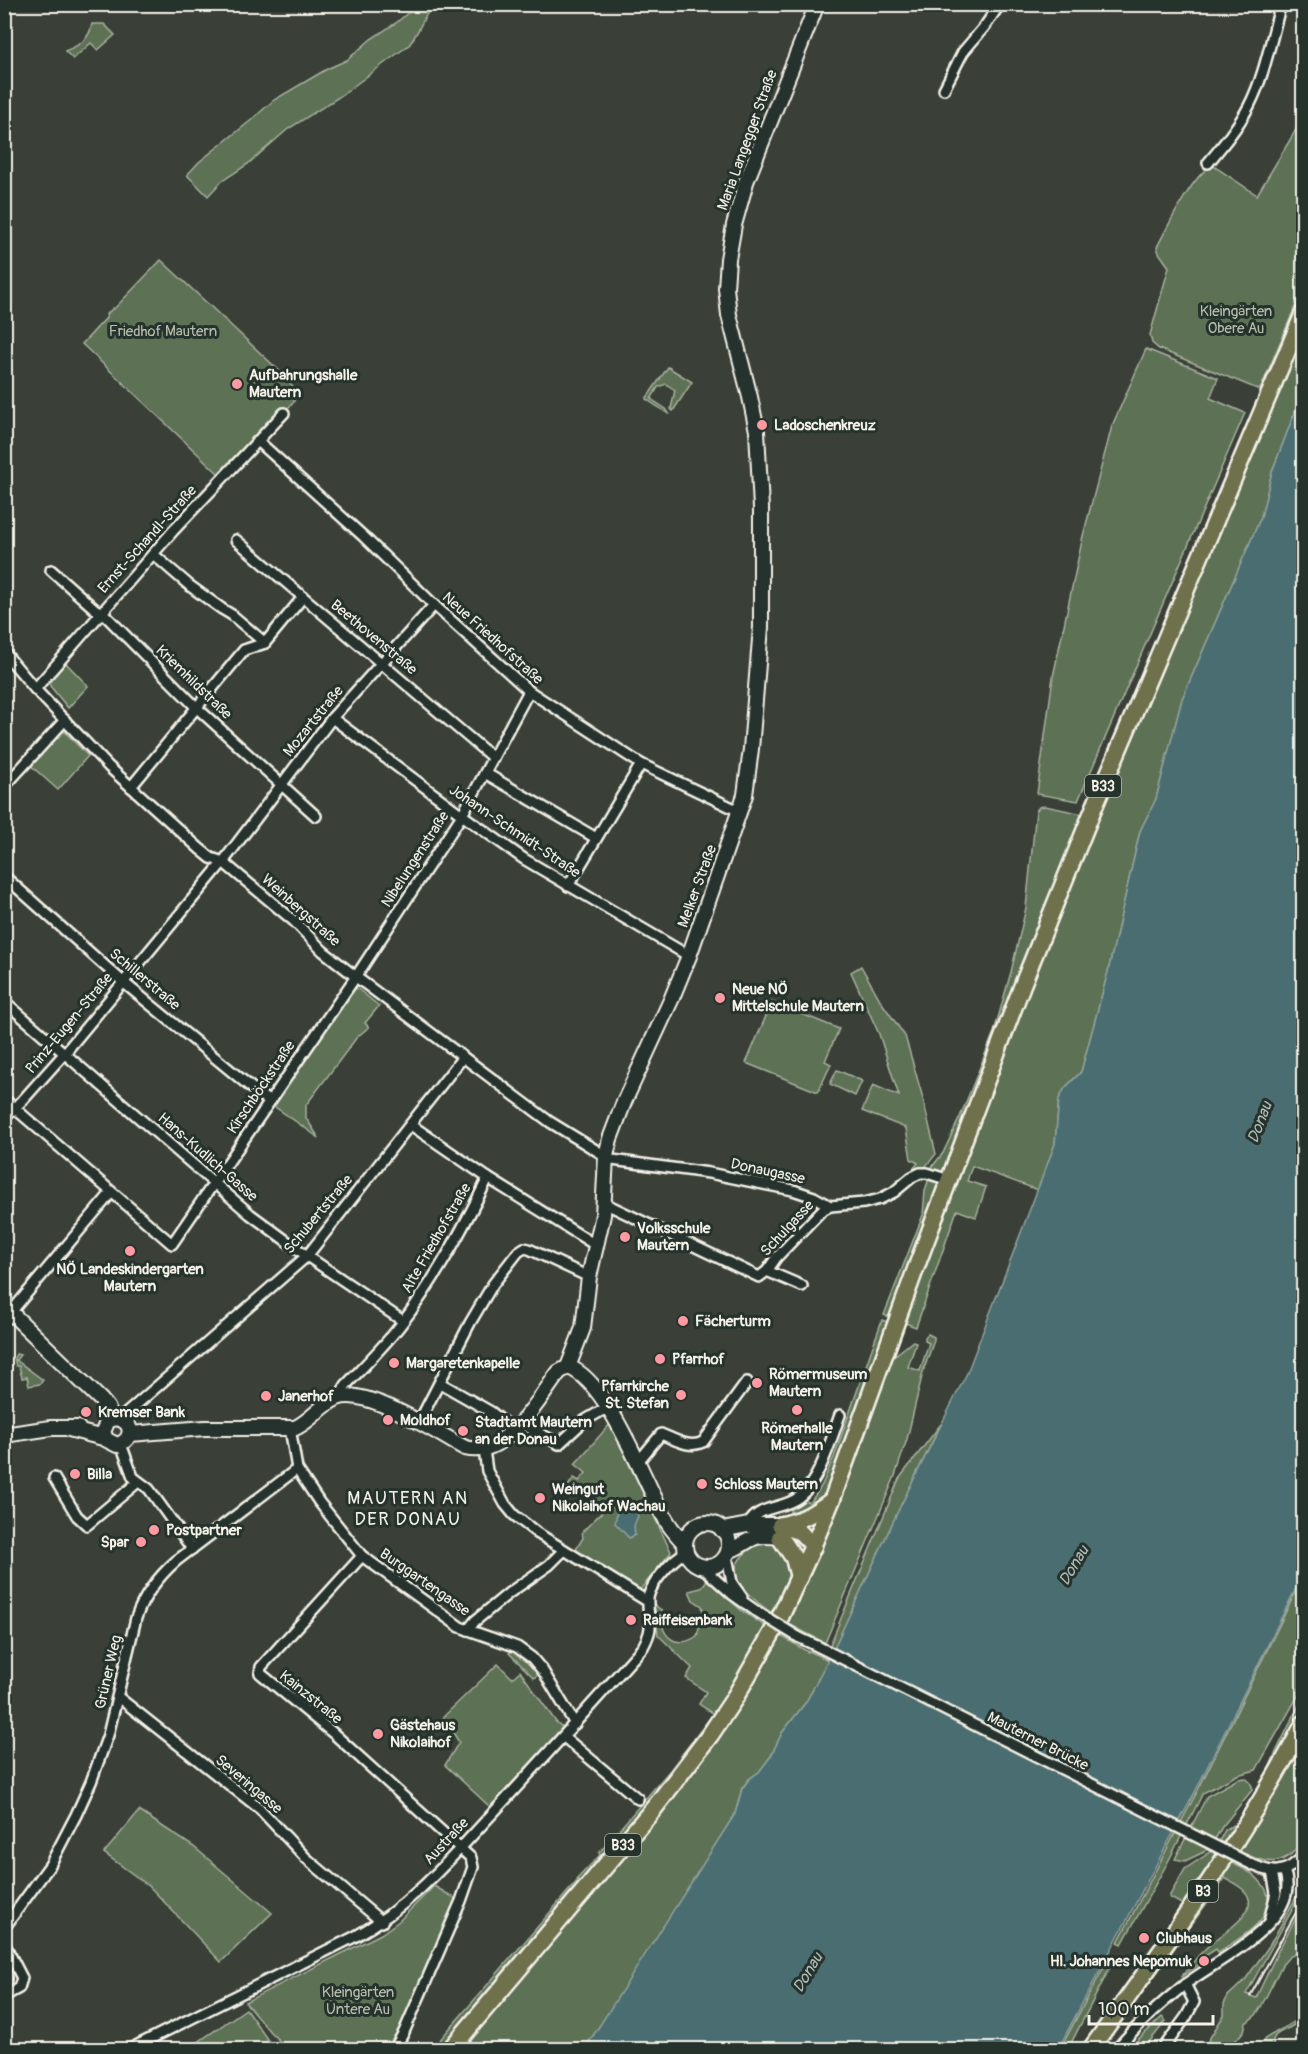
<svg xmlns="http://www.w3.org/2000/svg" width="1308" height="2054" viewBox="0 0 1308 2054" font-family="Pangolin,sans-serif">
<rect width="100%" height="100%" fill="#3a4038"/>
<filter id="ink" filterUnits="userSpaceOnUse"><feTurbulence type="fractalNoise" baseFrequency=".0167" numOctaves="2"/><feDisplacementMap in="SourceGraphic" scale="12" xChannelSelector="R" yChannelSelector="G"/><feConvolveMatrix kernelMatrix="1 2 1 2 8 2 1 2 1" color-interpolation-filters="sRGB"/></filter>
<g filter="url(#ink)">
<g fill="#5d7155" stroke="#a8b19e" stroke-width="1.5">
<path d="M417,5h16c-10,12 -14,27 -24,40l-70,52 -51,32 -40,35 -26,17 -14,15 -21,-21 12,-13 50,-40 25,-22 53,-31 20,-9 24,-21 25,-16z"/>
<path d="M92,24h12l11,11 -17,15 -7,-7 -18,16 -8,-8c15,-6 24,-11 27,-27z"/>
<path d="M1303,118v170l-43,102 -101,-41 -7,-6 -2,-8 19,-68 -10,-14 -2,-6c11,-21 35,-71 55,-82l45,30z"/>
<polygon points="161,260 288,379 294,389 294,402 221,476 82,344 107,317 106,315 113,308 114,309"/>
<polygon points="1303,337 1303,377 1298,389 1298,404 1272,472 1261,517 1182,699 1156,799 1140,831 1108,972 1081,1072 1065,1088 1059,1099 1055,1144 1038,1190 972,1166 967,1181 986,1187 976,1217 957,1210 916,1327 905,1323 909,1305 962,1162 1099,814"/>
<polygon points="1146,349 1218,378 1210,398 1245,413 1078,801 1037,794 1053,677 1083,536 1112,426"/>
<polygon points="668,367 692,382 673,411 671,409 675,390 666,384 658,387 651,399 666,409 670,415 646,399"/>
<polygon points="66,663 88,686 68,708 50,686 49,682"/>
<polygon points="59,732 65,732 88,756 58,790 29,764"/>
<polygon points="1045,806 1083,814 946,1171 943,1174 933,1170 932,1167 943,1153 960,1117 994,1032 1011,972 1026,908 1036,811 1039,807"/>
<path d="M861,966l21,37 23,33 17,59 14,59c-9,10 -8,14 -22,17l-1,-2 5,-6 -7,-4 -5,-31 -44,-17 11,-26 26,11 -20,-62 -28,-62z"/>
<polygon points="353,985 379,1006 365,1023 369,1027 357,1037 306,1105 306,1118 319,1138 271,1104"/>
<polygon points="772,1002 839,1029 825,1061 831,1064 818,1092 746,1063"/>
<polygon points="837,1070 862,1081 855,1096 830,1084"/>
<polygon points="929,1178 938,1181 939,1185 891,1318 884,1315 923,1215 925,1191"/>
<polygon points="882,1320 890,1323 827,1493 822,1501 791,1516 790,1511 794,1505 805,1500 810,1503 822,1485 834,1457"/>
<polygon points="928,1334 934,1337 934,1340 923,1372 907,1439 895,1476 825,1643 785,1622 821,1548 839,1502 882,1379 894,1356 913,1341 916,1343 908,1367 920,1371 929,1343 925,1341 925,1337"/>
<polygon points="16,1354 20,1355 16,1360 43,1380 40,1384 29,1386 27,1377 22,1378 19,1366 16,1366 14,1358"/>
<polygon points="610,1424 671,1552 639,1591 575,1550 583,1538 582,1532 603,1511 575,1484 571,1489 568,1486 574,1478 579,1481 586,1473 575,1464"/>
<polygon points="941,1424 900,1507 834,1648 830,1645 899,1479"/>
<path d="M766,1539l18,8 8,28 -18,40c-35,-27 -62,-47 -8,-76z"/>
<polygon points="1303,1577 1303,1687 1256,1770 1237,1775 1203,1793 1169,1860 1122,1944 1118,1942 1198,1790"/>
<path d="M707,1580l35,31 26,17 -16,30 -75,112 -234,279 -12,1 147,-170 -1,-1 23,-24 -1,-2 71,-83 43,-56 -14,-10 7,-12 -20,-14 6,-10 -34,-33 -4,-31 8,7c-4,24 14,40 35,25l2,-8 -2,-5 7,-7 -2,-10 -9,-6 -4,-9 12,-3z"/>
<polygon points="778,1634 808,1652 809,1651 828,1660 806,1702 782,1733 771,1756 759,1772 749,1779 742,1788 735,1814 620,1996 584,2049 457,2050 660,1811"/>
<polygon points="514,1649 540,1673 534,1678 509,1653"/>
<polygon points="498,1664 512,1678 520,1671 556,1722 561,1726 565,1726 490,1807 445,1765 459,1742 443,1717"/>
<path d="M1303,1697c0,27 -24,59 -38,82l10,-25z"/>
<path d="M1303,1737v103c-18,28 -36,25 -62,12l-7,12c8,4 18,8 24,15 32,32 -17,59 -40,73l-2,-3 -11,7 2,3 -26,18c8,-9 15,-20 24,-28 11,-12 49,-32 44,-50 -2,-10 -16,-16 -24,-21l-95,132 -3,-2z"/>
<polygon points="1245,1778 1250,1782 1253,1789 1222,1827 1211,1846 1204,1852 1185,1861 1175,1859 1207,1796 1238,1779"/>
<polygon points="139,1811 194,1847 272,1913 221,1962 149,1886 104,1853"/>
<polygon points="1233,1825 1237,1825 1183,1905 1169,1897 1185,1869 1215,1849 1225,1830"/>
<polygon points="1303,1885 1303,1890 1246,1994 1256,1998 1278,1951 1303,1905 1303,1950 1289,1957 1282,1965 1261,2007 1256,2015 1246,2023 1244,2031 1236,2040 1240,2049 1203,2049 1224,2015 1224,2004 1228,1996 1245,1980 1269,1946"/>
<path d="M434,1886l24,14c-24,48 -41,106 -72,149h-98l-18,-17 -25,-30 136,-68 18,-13z"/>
<polygon points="1111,1954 1116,1956 1068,2049 1060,2049"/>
<path d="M1303,2000c0,5 -1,16 -4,20 -7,12 -29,8 -26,27l-8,-1 -9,3 10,-11 29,-17c6,-7 2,-15 8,-21z"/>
<polygon points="246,2009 274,2049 188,2049"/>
<polygon points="1162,2017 1166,2021 1146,2046 1149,2049 1128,2049"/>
</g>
<g fill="#4a6d70" stroke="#8ea2a0" stroke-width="1.5">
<polygon points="1303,377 1303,1574 1196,1790 1058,2049 584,2050 735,1814 742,1789 749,1779 759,1772 771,1756 782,1733 806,1702 834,1648 900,1507 967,1373 1055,1144 1059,1099 1065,1088 1081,1072 1108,972 1140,831 1156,799 1182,699 1261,517 1272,472 1298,404 1298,389"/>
<polygon points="630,1503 635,1506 638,1516 634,1526 635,1535 629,1538 615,1523 618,1506"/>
</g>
<polygon fill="#3a4038" points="832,1646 1182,1823 1176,1834 826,1658"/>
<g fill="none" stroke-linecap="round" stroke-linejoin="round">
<g stroke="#f4f1e8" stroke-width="14">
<g id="street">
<polyline points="944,89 963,52 985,26 1000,4"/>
<path d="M1208,163c15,-18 30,-36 41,-57 16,-31 22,-68 32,-102"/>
<polyline points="258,441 363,536 434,605 529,691 641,764 741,812"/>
<polyline points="236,540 493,758"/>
<polyline points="153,554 190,586 222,609 232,615 265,643"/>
<polyline points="51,570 96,610 102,612 196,707 316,816"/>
<polyline points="4,652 35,689 109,767 200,849 211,858 223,862 294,921 323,951 356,977 550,1122 612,1160 709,1173 793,1190 814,1197 830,1206 864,1203 880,1199 894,1192 912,1177 920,1173 927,1173 949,1180"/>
<polyline points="35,689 173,531 284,413"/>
<polyline points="332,718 462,815 524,859 689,956"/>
<polyline points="485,773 596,838"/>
<polyline points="4,787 65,720"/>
<polyline points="131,787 244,650 265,643 303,597"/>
<polyline points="4,876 123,982 269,1102"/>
<polyline points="568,886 641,764"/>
<polyline points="4,1001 250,1214 307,1256 403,1321"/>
<polyline points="4,1099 172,1244 359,972 462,815 529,691"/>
<polyline points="4,1117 22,1101 64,1054 223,862 332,718 434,605"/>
<polyline points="411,1125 488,1178 597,1246"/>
<polyline points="604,1203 759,1277 767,1271 776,1258 822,1210 830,1206"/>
<polyline points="767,1271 802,1286"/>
<polyline points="11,1312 111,1193"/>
<polyline points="440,1383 491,1412 514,1431"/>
<path d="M344,1396l-1,-6 3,-5c18,-19 37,-38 53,-58 36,-46 63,-97 89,-149"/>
<polyline points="121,1418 307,1256 463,1057"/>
<polyline points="419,1422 470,1323 493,1284 518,1252 524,1248 529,1249 589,1277"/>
<polyline points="520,1423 559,1444 584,1421 601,1411 610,1409"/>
<polyline points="290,1428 297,1469 319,1502 362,1556 460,1627 517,1647 532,1658 543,1671 575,1724"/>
<polyline points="121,1444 133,1477 149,1489 192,1549"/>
<polyline points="484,1450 487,1471 505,1504 514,1515 537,1533 647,1601"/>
<path d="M637,1463l24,-29c13,5 28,15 42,8l44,-60"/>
<polyline points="54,1478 77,1516 87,1525 138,1482"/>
<path d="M748,1525c11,-21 35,-15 51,-28 21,-16 32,-58 41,-82"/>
<polyline points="362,1556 261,1667 260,1673 333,1733 471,1858 473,1867 461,1901 404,2032 394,2050"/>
<polyline points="727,1556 732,1583 742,1597"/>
<polyline points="702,1567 732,1594 756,1611"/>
<polyline points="468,1630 475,1621 509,1593 549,1565 564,1550"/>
<polyline points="798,1637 819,1647"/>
<polyline points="118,1697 260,1809 306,1858 382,1922"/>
<polyline points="564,1737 638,1799"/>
<path d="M1245,1861c24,13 40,16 59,-6"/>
<polyline points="1270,1917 1276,1893 1272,1871"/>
<path d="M4,1928l46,-63 26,-50 15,-33 17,-47 28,-117c8,-23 22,-41 40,-57l121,-92"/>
<polyline points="4,1943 22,1978 19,1988 4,1996"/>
<path d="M128,2050l228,-114c55,-30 94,-77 136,-122 51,-55 101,-111 151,-167 13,-24 4,-24 5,-47 0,-14 25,-42 38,-48"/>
<path d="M1116,2050c20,-24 43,-45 67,-64 31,-25 122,-65 101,-116"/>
<polyline points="1162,2050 1186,2017 1194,2002 1185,1984"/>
</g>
</g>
<g stroke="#f4f1e8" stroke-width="18">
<g id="secondary">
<polyline points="4,1306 101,1400 107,1407 112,1419"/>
<polyline points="568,1367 583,1328 589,1277 603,1215 606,1156 610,1139 624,1102 671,1000 689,956 745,795 751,749 761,627 761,508 757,431 750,397 729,315 726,288 728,259 734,225 746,182 817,4"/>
<path d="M568,1367c40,13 76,115 97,151 5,10 13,18 20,26"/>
<path d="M69,1429l34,9 14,7c17,-5 17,-24 -1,-27l-8,2 -5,12 3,7"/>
<path d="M130,1434l75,-6h90c16,-7 26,-23 42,-30 29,-12 102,36 128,50 41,11 73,-48 94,-76l9,-5"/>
<polyline points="4,1435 51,1428 78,1428"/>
<circle cx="707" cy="1545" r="22"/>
<polyline points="722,1530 748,1525 780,1525"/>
<path d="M729,1551c24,-10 20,-18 51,-14"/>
</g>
</g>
<g stroke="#f4f1e8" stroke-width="20">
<g id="primary">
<path d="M780,1525c23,-5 33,-11 52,-25"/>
<polyline points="780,1525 800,1532 813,1546"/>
<polyline points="813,1546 832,1500 917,1265 1022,986 1093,810 1304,312"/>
<path d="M1090,2050c76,-106 154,-211 214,-327"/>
</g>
</g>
<g stroke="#f4f1e8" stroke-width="21">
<g id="highway">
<polyline points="780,1537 794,1558 799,1577"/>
<polyline points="450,2050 655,1807 710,1735 734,1699 776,1626 813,1546"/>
</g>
</g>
<use href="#street" stroke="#26332d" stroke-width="9"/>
<use href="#secondary" stroke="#26332d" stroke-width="14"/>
<use href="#primary" stroke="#6e714b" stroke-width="15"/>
<use href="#highway" stroke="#6e714b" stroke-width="16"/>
<polyline stroke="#f4f1e8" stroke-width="2" points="1250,1996 1304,1898"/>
<g stroke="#f4f1e8" stroke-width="14" stroke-linecap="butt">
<g id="street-bridge">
<polyline points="756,1611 798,1637"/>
<polyline points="819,1647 1245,1861"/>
</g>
</g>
<use href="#street-bridge" stroke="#26332d" stroke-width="9"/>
</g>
</g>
<g fill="#ff9aa2" stroke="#26332d" stroke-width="2">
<circle cx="237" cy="384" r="6"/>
<circle cx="762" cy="425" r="6"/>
<circle cx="720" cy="998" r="6"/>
<circle cx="625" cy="1237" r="6"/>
<circle cx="130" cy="1251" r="6"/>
<circle cx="683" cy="1321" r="6"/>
<circle cx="660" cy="1359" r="6"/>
<circle cx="394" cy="1363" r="6"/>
<circle cx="757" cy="1383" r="6"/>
<circle cx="681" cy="1395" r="6"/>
<circle cx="266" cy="1396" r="6"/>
<circle cx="797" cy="1410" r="6"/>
<circle cx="86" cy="1412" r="6"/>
<circle cx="388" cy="1420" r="6"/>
<circle cx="463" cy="1431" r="6"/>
<circle cx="75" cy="1474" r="6"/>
<circle cx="702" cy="1484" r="6"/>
<circle cx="540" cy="1498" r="6"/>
<circle cx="154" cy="1530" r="6"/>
<circle cx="141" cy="1542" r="6"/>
<circle cx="631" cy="1620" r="6"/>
<circle cx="378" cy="1734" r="6"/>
<circle cx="1144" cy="1938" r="6"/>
<circle cx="1204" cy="1961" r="6"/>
</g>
<g text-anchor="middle" stroke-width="6" stroke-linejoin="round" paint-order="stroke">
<g fill="#26332d" stroke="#b6b8b0" stroke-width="1.5">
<rect x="1085" y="775" width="36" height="22" rx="4.5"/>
<rect x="605" y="1834" width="36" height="22" rx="4.5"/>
<rect x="1188" y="1880" width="30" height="22" rx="4.5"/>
</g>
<g font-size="14" font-weight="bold" fill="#f4f1e8">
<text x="1103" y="791">B33</text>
<text x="623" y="1850">B33</text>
<text x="1203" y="1896">B3</text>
</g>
<g font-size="15" fill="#f4f1e8" stroke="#26332d">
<text transform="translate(747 140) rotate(-70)" y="5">Maria Langegger Straße</text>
<text transform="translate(147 539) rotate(-48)" y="5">Ernst-Schandl-Straße</text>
<text transform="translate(374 637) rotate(40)" y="5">Beethovenstraße</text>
<text transform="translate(493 638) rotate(42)" y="5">Neue Friedhofstraße</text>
<text transform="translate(194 682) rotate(44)" y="5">Kriemhildstraße</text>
<text transform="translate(313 721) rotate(-51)" y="5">Mozartstraße</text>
<text transform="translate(515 831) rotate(34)" y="5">Johann-Schmidt-Straße</text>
<text transform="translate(415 859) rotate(-57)" y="5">Nibelungenstraße</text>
<text transform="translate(697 886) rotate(-70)" y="5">Melker Straße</text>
<text transform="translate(301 910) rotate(42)" y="5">Weinbergstraße</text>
<text transform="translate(145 979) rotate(40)" y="5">Schillerstraße</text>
<text transform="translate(69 1023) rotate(-50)" y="5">Prinz-Eugen-Straße</text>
<text transform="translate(261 1087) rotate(-56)" y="5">Kirschböckstraße</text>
<text transform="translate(208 1157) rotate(41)" y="5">Hans-Kudlich-Gasse</text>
<text transform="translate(768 1171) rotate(12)" y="5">Donaugasse</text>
<text transform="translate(318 1214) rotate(-50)" y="5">Schubertstraße</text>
<text transform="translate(787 1228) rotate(-47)" y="5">Schulgasse</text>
<text transform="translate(436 1238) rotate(-60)" y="5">Alte Friedhofstraße</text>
<text transform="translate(425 1582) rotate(35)" y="5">Burggartengasse</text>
<text transform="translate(108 1672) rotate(-77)" y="5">Grüner Weg</text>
<text transform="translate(311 1697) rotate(39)" y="5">Kainzstraße</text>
<text transform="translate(1038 1741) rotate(27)" y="5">Mauterner Brücke</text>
<text transform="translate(249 1784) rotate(40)" y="5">Severingasse</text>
<text transform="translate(446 1841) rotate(-47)" y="5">Austraße</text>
</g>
<g font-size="15" fill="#b8bead" stroke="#26332d">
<text x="1236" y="316">Kleingärten<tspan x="1236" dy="17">Obere Au</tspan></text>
<text x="163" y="336">Friedhof Mautern</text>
<text x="358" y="1997">Kleingärten<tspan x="358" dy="17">Untere Au</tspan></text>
</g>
<g font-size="15" font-weight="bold" fill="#f4f1e8" stroke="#26332d" text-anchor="start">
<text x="249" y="380">Aufbahrungshalle<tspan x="249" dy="17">Mautern</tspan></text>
<text x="774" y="430">Ladoschenkreuz</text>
<text x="732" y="994">Neue NÖ<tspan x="732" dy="17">Mittelschule Mautern</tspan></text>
<text x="637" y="1233">Volksschule<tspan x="637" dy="17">Mautern</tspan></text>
<text x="130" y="1274" text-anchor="middle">NÖ Landeskindergarten<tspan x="130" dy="17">Mautern</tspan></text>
<text x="695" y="1326">Fächerturm</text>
<text x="672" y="1364">Pfarrhof</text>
<text x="406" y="1368">Margaretenkapelle</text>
<text x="769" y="1379">Römermuseum<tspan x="769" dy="17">Mautern</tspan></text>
<text x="669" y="1391" text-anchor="end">Pfarrkirche<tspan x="669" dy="17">St. Stefan</tspan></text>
<text x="278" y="1401">Janerhof</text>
<text x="98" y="1417">Kremser Bank</text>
<text x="400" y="1425">Moldhof</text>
<text x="475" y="1427">Stadtamt Mautern<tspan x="475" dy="17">an der Donau</tspan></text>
<text x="797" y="1433" text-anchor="middle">Römerhalle<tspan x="797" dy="17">Mautern</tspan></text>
<text x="87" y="1479">Billa</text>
<text x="714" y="1489">Schloss Mautern</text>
<text x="552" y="1494">Weingut<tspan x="552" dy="17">Nikolaihof Wachau</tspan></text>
<text x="166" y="1535">Postpartner</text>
<text x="129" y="1547" text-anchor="end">Spar</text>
<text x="643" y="1625">Raiffeisenbank</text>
<text x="390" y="1730">Gästehaus<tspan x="390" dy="17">Nikolaihof</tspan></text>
<text x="1156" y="1943">Clubhaus</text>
<text x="1192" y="1966" text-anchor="end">Hl. Johannes Nepomuk</text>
</g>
<g font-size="16" font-style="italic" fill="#b0bcb8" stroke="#26332d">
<text transform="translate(1259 1122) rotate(-69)" y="6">Donau</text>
<text transform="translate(1073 1565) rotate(-59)" y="6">Donau</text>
<text transform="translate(807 1972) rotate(-59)" y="6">Donau</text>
</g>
<g font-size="18" letter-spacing="1.5" fill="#f4f1e8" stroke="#26332d">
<text x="408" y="1504">MAUTERN AN<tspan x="408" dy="21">DER DONAU</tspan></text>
</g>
</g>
<rect width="1308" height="2054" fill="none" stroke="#26332d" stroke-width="24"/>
<rect x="12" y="12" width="1284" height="2030" fill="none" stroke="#f4f1e8" stroke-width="2" filter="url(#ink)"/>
<path d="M1089 2015v9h124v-9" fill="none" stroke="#f4f1e8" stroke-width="3"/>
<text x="1098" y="2015" font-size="18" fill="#f4f1e8" stroke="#26332d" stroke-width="4.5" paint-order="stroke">100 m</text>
</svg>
